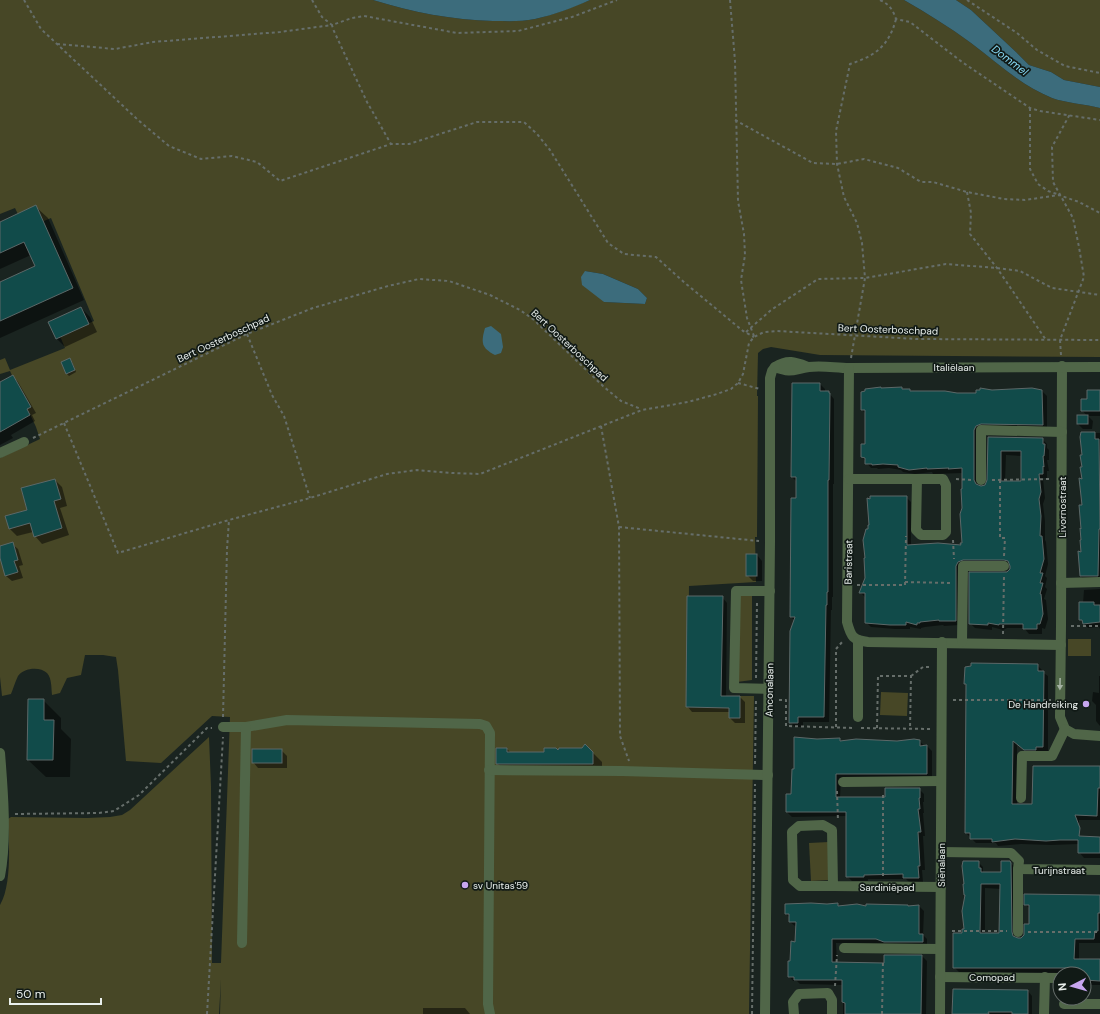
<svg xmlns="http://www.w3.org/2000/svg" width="1100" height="1014" viewBox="0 0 1100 1014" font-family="'DM Sans',sans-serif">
<rect width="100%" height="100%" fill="#1a2420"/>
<g fill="#474726" fill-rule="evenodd">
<path d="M0,0h373c39,12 79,20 120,21 14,0 28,1 42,-2 19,-4 37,-12 55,-19h314c23,13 45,27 67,43 27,20 49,42 81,55 13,5 34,6 48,10v249l-280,-2 -49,-8 -8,2 -5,4 -1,43h1l-1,141h-2l1,45 -67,4 -1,94 51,25v-9h15l-5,318h-529l1,-35 -2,35h-219v-109c12,-20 9,-63 8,-86l3,-2 76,1 23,-1 12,-2 8,-5 79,-73 2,49 1,177h9l9,-246 -18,-1 -51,47 -35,-2 -8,-91 -2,-13 -13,-2h-18l-4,20 -14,3 -7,15 -8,2c-1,-8 0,-16 -5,-22 -7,-7 -24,-5 -29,3 -3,6 -5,13 -7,18l-9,2 -2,-19v-219l40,-19 -4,-12 -26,-56 -10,3v-14l5,-2 5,12 55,-22 -5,-12 34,-15 -43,-103 -26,11 -10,-21 -15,6zM585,271l18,3 35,15 9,9 -2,6 -41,-2z"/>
<polygon points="956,0 1100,0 1100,87 1064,80 1051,72 1029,65 1016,52 971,10"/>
<polygon points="738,593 752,594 752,680 737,682"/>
<rect x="1068" y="639" width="23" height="17"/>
<polygon points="881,692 908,693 907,716 880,715"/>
<polygon points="829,842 830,880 811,881 809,843"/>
</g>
<g fill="#3c6c7c">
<path d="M373,0h217c-18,8 -36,15 -55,19 -14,3 -28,2 -42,2 -41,-1 -81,-9 -120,-21z"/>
<path d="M904,0h52l15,10 45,42 13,13 22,7 13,8 36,7v21c-14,-4 -35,-5 -48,-10 -32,-13 -54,-35 -81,-55 -22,-16 -44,-30 -67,-43z"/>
<polygon points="585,271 603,274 638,289 647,298 645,304 604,302 582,285 581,277"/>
<path d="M491,326l10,8 2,13 -2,6 -6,2c-14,-7 -14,-13 -10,-27z"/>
</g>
<g fill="#0007" fill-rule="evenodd">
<polygon points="36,207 48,218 84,300 0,338 0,283 36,267 31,255 0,269 0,223"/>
<polygon points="81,308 90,317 97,332 65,347 56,338"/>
<polygon points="70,359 72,362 76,372 69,376 66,373"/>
<polygon points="13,376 18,382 36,413 32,415 35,421 11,435 13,438 0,445 0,383"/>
<polygon points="792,384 820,384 825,389 825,392 828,392 834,399 834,484 833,484 833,597 832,597 832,610 831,610 829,722 803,722 803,727 795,727 790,722 795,621 791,617 797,482 792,477"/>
<path d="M902,388l2,2h6l2,2 45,2h20l15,-3h50l5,5v33l-68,6v52l6,-1 3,-5v-43l54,1 5,5v4l2,2v10h-2l2,11h-2v7h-4l2,20 -2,6 2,17v19l1,2 2,22 -3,12 2,2 -2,9 2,2 -3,10 2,1 2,19 -3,10 -3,-1v6h-13l-5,-6h-17l-4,2 -11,-3v3l-17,-2 -5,-5 41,-54 -1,-5h-42l-8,61 -16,1 -1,-1 -18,2 -4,1v1l-11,-2v2h-15l-24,-2 -5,-5v-25h-1l-5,-5 6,-14 3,-48 37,-33 5,5v44l51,1 1,-3v-71l-30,1 -1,-2 -17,2 -12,-2 -2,-2 -12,-2 -11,1 -1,-1h-6l-9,-11 4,-12v-31l-4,-4 20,-21zM1006,455l16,1v26h-17z"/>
<polygon points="1100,391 1100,416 1088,416 1093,421 1092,429 1083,429 1078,424 1087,416 1082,410 1088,400"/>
<polygon points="1081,433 1100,433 1100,581 1086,581 1080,576 1083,506"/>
<polygon points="55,480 62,487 67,506 60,508 69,535 42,544 35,536 33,532 17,536 10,529 7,516 28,510"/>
<polygon points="12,544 18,549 23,565 19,566 23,578 12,581 6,576 0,554 0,547"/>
<polygon points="757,555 762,561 762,581 753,581 747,575"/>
<polygon points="1100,589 1100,629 1099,627 1088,628 1080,619 1083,603 1084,590"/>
<polygon points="722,597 727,603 726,697 740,697 745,702 745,723 735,723 730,718 730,712 692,712 687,706"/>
<polygon points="1037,665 1042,670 1042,672 1048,676 1048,751 1030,754 1017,744 1017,805 1033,805 1100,767 1100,820 1079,820 1079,837 1100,837 1100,858 1084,858 1079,852 1079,844 1051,845 1021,844 998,846 996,843 976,843 966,833 967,685 965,684"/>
<polygon points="1099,676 1100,676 1100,726 1096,721 1096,705 1092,701 1093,692 1099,693"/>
<polygon points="43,700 61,718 61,729 71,739 70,777 46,777 28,760"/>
<polygon points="839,739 842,741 897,742 920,741 925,747 927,746 932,751 932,779 841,778 840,798 886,798 919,789 924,794 924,802 923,802 924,813 923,813 925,836 923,836 925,870 922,870 923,882 909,882 906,879 868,879 868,881 852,881 847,876 847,816 792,817 787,812 792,795 817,740"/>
<polygon points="585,745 602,762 602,773 506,772 497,763 507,749 511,753 545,753 582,749"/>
<polygon points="281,750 287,756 287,768 258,768 253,762"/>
<path d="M978,862l5,5v5l2,1h17l7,-11 7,6v70l5,1 9,-14v-16l-4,-4 74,-9v47h-21v17h20v-1h1v26h-16v-11h-9v-1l-116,-1 -5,-5 11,-36 1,-35 -2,-11zM985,888l16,1 -1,45h-15z"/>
<polygon points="838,904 840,907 908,907 919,906 924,911 923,935 927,939 927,947 882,944 836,943 837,963 885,964 922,956 927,961 926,1014 843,1014 843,985 800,984 797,981 793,981 789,976 796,943 797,926 795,926 790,922 790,918 786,914"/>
<polygon points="1028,991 1032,996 1032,1014 953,1014"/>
<polygon points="423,1008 465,1008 470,1014 423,1014"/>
</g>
<g fill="#114b4a" stroke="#5c6868" fill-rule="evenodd">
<polygon points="36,205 73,288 0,321 0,282 35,266 24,242 0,253 0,222"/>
<polygon points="81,307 89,324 56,339 48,322"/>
<polygon points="70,358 75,370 66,374 61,362"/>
<polygon points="13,375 31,407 27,409 30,415 0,432 0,382"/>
<polygon points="792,383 820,383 820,391 829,391 829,393 830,393 829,480 828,480 828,592 827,592 827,605 826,605 824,717 798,717 798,723 789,723 790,631 795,617 790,617 791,498 796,498 796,477 791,477"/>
<path d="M881,387v1l21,-1v2h8v2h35l12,2h19v-3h4v-2l12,2 40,-2 10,2 1,35 -62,-1 -5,2 -2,4v50l2,4 5,2 4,-1 2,-5 1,-43 55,1v6h2l-1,12h-1l1,11 -1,-1v8h-4l2,18 -2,7 2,17 -1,20h2l2,23 -4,14h3l-3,10h3l-3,11h1l2,20 -3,10h-3v5h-14v-5h-24v1l-11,-2v2l-19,-1v-52h38l3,-3v-3l-2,-5 -4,-1h-41l-5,2 -2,4v55h-17v-1l-19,2v1h-3v2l-11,-3v3h-16l-25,-2v-30h-6l6,-15 -1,-20h1l-2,-18 3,-11h2v-4h1l-2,-27 3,1v-3h37v49l31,-2 23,2 -1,-2h2l-2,-29 2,-6 -1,-19h1v-21l-14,1 1,-1 -22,1v-1l-18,2 -11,-3v-2l-15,-1 -11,1v-1h-7v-6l-4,-1v-13h4v-34h-4v-18l4,-1v-2zM1001,451h20v30h-20z"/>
<polygon points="1087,390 1100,390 1100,411 1081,411 1081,399 1087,399"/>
<rect x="1077" y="415" width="11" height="9"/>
<polygon points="1081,432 1095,432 1095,439 1099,439 1100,529 1099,529 1098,576 1080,576 1078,551 1081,552 1080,540 1081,540 1080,528 1081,529 1079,505 1082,505 1079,478 1082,479 1080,467 1082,467 1080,455 1082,455 1080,437"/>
<polygon points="55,479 61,499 54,501 62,528 34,537 30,523 9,529 5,516 27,510 21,488"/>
<polygon points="13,542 18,560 14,561 18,572 5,576 0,558 0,546"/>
<rect x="746" y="554" width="11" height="22"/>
<polygon points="687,596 723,596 721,696 740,696 740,718 729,718 729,708 686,707"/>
<polygon points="1079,602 1094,602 1094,605 1100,605 1100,622 1083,624 1082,620 1079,620"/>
<polygon points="971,663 1038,664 1038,671 1044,671 1043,747 1036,747 1036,750 1024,750 1013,741 1012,804 1032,804 1033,766 1100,766 1100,788 1098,788 1097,816 1075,815 1080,828 1079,836 1100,837 1100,853 1078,853 1078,840 1060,840 1046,841 1015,839 992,842 992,839 970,839 970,833 965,833 966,684 964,684 965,667 971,666"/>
<polygon points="28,699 44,699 44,720 54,720 53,760 27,760"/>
<polygon points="794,737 817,739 840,738 840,741 856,739 897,741 914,739 920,740 920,746 927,745 927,774 836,774 836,797 885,797 885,788 920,788 920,798 919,798 920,809 918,809 921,832 918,832 920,866 918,866 919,878 903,878 903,874 864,875 864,877 846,877 846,812 786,812 786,794 791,794 792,769 794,769"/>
<polygon points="585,744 593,752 593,764 496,764 496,748 507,748 507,752 544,752 544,748 556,748 558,750 559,748 582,748"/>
<rect x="252" y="749" width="30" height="14"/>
<path d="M963,861h16v7h2v4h20v-11h9l1,2 1,69 1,4 5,2h3l3,-3v-11h5v-19h-5v-11l76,1v18h-2v18h-3l-1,8h-19l-1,20h26v22l-16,-1v-6h-10v-6h-121v-35h9v-4h2l-2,-18 3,-16h-1l-1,-11h1l-2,-18zM981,884h19l-1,49h-19z"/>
<polygon points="811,903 827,904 838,903 838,906 857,904 866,906 866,904 908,905 908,906 919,905 919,934 923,934 923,942 884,942 876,939 832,939 832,962 884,963 884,955 922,955 921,1014 845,1014 845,1003 842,1002 842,980 794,980 794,977 788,977 788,961 790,961 791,941 795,942 796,922 789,922 789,914 785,914 785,904"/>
<polygon points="953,989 1028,990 1028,1014 1012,1014 1012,1012 988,1012 989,1014 952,1014"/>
</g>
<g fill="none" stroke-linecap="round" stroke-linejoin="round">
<g stroke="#666e6a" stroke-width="2" stroke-dasharray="3 3" stroke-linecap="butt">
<polyline points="24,0 41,29 138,120 169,146 201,159 232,156 257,162 280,181 391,144 409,144 477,122 524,122 537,134 550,150 608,243 624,254 656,257 685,283 743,331 754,337"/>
<polyline points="312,0 322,17 332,25 352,18 364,16 457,33 518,31 572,17 617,0"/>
<polyline points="730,0 735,61 738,201 744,234 745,255 741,280 747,318 754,336"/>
<path d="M880,0c9,4 13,10 16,19l14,3 52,40 68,46 10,3 60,9"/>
<polyline points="967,0 1017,33 1037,50 1065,66 1100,73"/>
<polyline points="57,44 115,49 153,42 280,32 332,25 333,29 367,102 391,144"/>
<polyline points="1030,108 1030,169 1038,184 1048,191 1057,194"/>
<polyline points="735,120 813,163 837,164 864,159 898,168 921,182 933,182 967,192 1004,199 1025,200 1059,195 1079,202 1100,213"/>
<polyline points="967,192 971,213 970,234 997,268 1046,340"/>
<polyline points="746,332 771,310 818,279 865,278 946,264 997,268 1020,271 1052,288 1100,295"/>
<polyline points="247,334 272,395 284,416 310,498"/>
<polyline points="1061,355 1060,340 1084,277 1079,247 1073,218 1053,182 1052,147 1070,114"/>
<path d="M851,358l14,-80 -3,-35 -5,-20 -13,-26 -7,-33 -1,-33 14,-67c25,-8 39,-18 46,-45"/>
<polyline points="738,383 760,389"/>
<polyline points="64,423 118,553 229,520 310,498 387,474 417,470 452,473 480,474 642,410 688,402 717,394 731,389 738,383 743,374 749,343 754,337 764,332 777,331 917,339 1100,340"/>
<polyline points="601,426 619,527 620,736 629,761"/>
<polyline points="33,438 247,334 313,308 388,286 419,279 449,281 490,295 520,310 534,320 604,387 621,401 641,409"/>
<polyline points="956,479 971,480"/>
<polyline points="992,480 1051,479"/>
<polyline points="1000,480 1000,538 1005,538 1004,556"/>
<polyline points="619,527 759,541"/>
<polyline points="953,540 954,559"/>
<polyline points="905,582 952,583"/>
<polyline points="857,585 905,585 906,536"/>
<polyline points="1071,626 1100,626"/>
<polyline points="1003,634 1004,576"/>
<polyline points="911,676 923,667 930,667"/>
<polyline points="756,678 757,602"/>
<polyline points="779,700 786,700 786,726 854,728"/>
<polyline points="953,700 1051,700"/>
<polyline points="223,717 227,549 229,520"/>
<polyline points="836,727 836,649 843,641"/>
<polyline points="861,728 930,729"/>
<polyline points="877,728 878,676 911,676 910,729"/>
<polyline points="755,764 756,698"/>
<polyline points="837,791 838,821"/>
<polyline points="15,814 99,813 114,811 139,795 207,728 212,728"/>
<polyline points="883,876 883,793"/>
<polyline points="952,931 1007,931"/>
<polyline points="1028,932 1100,932"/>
<polyline points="835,986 837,955"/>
<polyline points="207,1014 223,737"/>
<polyline points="752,1014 755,784"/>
<polyline points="882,1014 883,960"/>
</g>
<g stroke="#506648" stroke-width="10">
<polyline points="1062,366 1061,626 1060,717 1065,729 1074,734 1100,736"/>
<path d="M808,367c-13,-5 -20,-8 -33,0 17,7 19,2 34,0 13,-2 27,1 40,1l251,-1"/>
<path d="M849,368l-2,254c4,15 6,18 21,20l193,3"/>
<polyline points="0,453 24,442"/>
<polyline points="849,479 943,479 946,485 946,532 943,535 921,535 916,530 917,479"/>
<polyline points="981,480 981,430 1062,432"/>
<polyline points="1061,583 1100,582"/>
<polyline points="858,640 858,717"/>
<polyline points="962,642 963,566 1004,566"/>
<polyline points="769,689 734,688 736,591 770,591"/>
<polyline points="223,727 246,727 287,720 480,724 486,726 490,733 488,1004 490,1014"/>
<path d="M0,753c3,37 7,87 0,123"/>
<polyline points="489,770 622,771 768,775"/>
<polyline points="843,782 941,781"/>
<polyline points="1021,798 1022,756 1052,756 1065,729"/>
<polyline points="941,852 1011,853 1019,861 1018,869 1100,870"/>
<polyline points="833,886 800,886 793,880 792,832 799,826 823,825 832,830 833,886 941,887"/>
<polyline points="1018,932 1018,869"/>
<polyline points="242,943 246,727"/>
<polyline points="844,948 940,949"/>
<polyline points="940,977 1060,978"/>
<polyline points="1064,1004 1100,1004"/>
<polyline points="765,1014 770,542 770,378 772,371 775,367"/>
<polyline points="794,1014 793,1002 799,994 828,993 832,1000 832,1014"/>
<polyline points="940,1014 942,642"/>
<polyline points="1044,1014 1045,977"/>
</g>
</g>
<defs><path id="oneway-solid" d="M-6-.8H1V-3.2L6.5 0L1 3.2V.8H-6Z"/></defs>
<use fill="#a4b1a2" href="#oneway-solid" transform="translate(1060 684) rotate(91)"/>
<g fill="#c7a6ef" stroke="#111a16" stroke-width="1.5">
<circle cx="1086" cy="704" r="4"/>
<circle cx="465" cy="885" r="4"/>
</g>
<g text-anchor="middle" stroke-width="3.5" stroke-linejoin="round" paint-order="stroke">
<g font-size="10" fill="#e9efec" stroke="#111a16">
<text transform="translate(888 329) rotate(2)" y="4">Bert Oosterboschpad</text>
<text transform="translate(223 338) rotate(-25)" y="4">Bert Oosterboschpad</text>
<text transform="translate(570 345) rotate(43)" y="4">Bert Oosterboschpad</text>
<text x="954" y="371">Italiëlaan</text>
<text transform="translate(1062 507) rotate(-90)" y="4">Livornostraat</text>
<text transform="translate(848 562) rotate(-89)" y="4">Baristraat</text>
<text transform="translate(769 690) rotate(-89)" y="4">Anconalaan</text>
<text transform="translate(941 865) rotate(-90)" y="4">Siënalaan</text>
<text x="1059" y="874">Turijnstraat</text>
<text x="887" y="891">Sardiniëpad</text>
<text x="992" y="981">Comopad</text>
</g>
<g font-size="10" fill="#e9efec" stroke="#111a16" text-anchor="end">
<text x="1078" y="708">De Handreiking</text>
<text x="473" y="889" text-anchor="start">sv Unitas'59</text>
</g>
<g font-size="11" font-style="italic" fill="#86d7f2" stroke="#111a16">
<text transform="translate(1010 60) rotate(37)" y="4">Dommel</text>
</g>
</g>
<g transform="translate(1072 986) rotate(264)"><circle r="19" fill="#111a16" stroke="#676f6c"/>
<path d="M0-3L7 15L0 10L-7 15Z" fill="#c7a6ef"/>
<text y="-6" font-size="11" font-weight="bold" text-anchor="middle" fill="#e9efec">N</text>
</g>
<path d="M10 998v6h91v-6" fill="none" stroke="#e9efec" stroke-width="2"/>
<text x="16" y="998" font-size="12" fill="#e9efec" stroke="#111a16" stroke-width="3" paint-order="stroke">50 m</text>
</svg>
